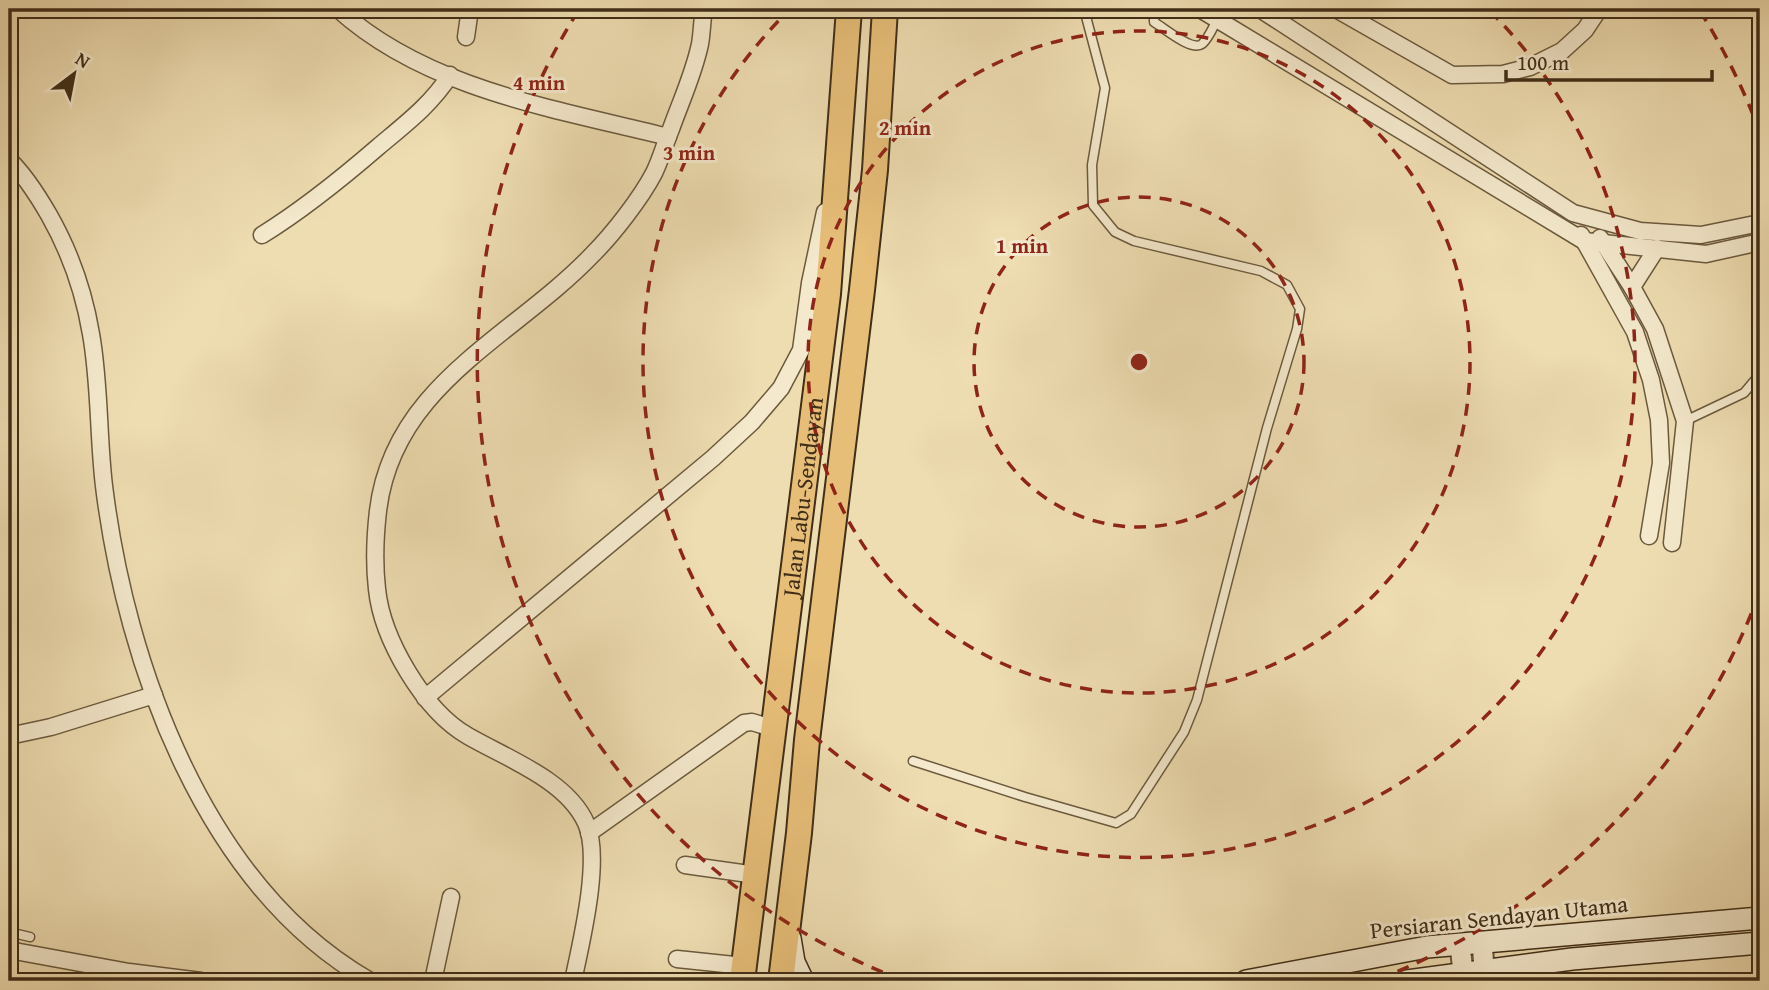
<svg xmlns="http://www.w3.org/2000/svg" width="1769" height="990" viewBox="0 0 1769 990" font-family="'Gentium Book Plus',serif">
<rect width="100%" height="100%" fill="#eeddb1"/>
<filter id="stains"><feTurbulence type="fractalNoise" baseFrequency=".00286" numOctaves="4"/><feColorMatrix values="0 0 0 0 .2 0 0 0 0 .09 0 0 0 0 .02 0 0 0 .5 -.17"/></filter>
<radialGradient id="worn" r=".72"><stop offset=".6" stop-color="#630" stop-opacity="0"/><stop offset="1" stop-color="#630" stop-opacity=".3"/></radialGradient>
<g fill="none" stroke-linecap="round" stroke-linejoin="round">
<g stroke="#6c5a3e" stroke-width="11">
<g id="service">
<path d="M1154,9v13c10,6 38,30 48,22 7,-6 11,-17 15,-24"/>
<polyline points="1685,421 1744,393 1760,374"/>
<polyline points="913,761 1025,797 1116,823 1131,814 1184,732 1197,700 1267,428 1297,329 1300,309 1287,285 1261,271 1134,241 1115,232 1093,205 1092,165 1105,88 1084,9"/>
<polyline points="9,932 30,937"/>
</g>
</g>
<g stroke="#6c5a3e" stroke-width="19">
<g id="minor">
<path d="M338,9c88,80 218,100 330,128"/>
<polyline points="1200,9 1584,241 1706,254 1760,242"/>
<polyline points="1260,9 1573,213 1640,231 1701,235 1760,223"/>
<polyline points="1336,9 1452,75 1503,74 1530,67 1562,51 1585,30 1599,9"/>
<polyline points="466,37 470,9"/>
<path d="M9,160c16,15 29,36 40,55 21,37 35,77 42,119 9,50 7,102 13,152 22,179 101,401 266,495"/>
<path d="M262,235c42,-26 79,-56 116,-88 26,-22 53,-42 72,-72"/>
<polyline points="1581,235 1635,332 1651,380 1659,420 1661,463 1649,536"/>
<polyline points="1600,238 1632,287 1655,329 1685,421 1672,543"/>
<polyline points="1632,287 1657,248"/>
<polyline points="425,698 713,458 752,422 781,388 801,350 810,283 825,212"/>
<polyline points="9,736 51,727 154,695"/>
<polyline points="589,833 744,723 752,722 775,729"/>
<polyline points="685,865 756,875"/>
<polyline points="9,950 129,972 201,981"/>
<polyline points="677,959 744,966"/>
<polyline points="433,981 451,897"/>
<path d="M573,981c8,-38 29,-123 13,-158 -19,-43 -80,-65 -118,-87 -44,-25 -86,-97 -91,-147 -3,-26 -2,-52 1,-78 15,-127 136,-174 215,-257 20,-20 48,-56 61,-81 7,-14 11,-30 17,-44 10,-28 23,-56 29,-85 2,-11 2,-24 4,-35"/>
</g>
</g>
<g stroke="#6c5a3e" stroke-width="23">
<g id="tertiary">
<polyline points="1482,942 1485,981"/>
<polyline points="1460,945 1464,981"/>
</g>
</g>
<g stroke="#402e18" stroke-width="24">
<g id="secondary">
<polyline points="790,938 794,962 803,981"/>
<polyline points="1246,981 1427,947 1760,918"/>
<polyline points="1407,981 1572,959 1760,943"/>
</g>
</g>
<g stroke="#402e18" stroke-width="28">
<g id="primary">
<path id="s1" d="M742,981l86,-687 21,-285"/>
<polyline points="781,981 799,833 807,740 862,290 875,170 885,9"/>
</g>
</g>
<use href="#service" stroke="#f4e9cc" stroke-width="8"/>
<use href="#minor" stroke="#f4e9cc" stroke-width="16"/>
<use href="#tertiary" stroke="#f4e9cc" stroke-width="19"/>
<use href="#secondary" stroke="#f4e9cc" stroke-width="21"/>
<use href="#primary" stroke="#e7be78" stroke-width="24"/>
</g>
<g fill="none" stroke="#8f2418" stroke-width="3.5" stroke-dasharray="12 9">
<circle cx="1139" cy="362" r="165"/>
<circle cx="1139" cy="362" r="331"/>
<path d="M1490 11A496 496 0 1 1 788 11"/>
<path d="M1759 594A662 662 0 0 1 1376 980M902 980A662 662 0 0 1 578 11M1700 11A662 662 0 0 1 1759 130"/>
</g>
<g text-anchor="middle" stroke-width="6" stroke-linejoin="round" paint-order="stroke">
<g font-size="23" fill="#402e18" stroke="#f4e9cc">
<text dy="8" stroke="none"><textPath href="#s1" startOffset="488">Jalan Labu-Sendayan</textPath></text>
<text transform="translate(1499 917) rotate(-6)" y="8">Persiaran Sendayan Utama</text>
</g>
</g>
<circle cx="1139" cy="362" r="10" fill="#8f2418" stroke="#f4e9cc" stroke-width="3.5"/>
<g font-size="21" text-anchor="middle" font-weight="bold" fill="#8f2418" stroke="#f4e9cc" stroke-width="6" stroke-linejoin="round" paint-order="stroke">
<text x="539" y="90">4 min</text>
<text x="905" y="135">2 min</text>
<text x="689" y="160">3 min</text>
<text x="1022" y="253">1 min</text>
</g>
<rect width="1769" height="990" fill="none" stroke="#eeddb1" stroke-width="35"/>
<rect x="10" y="10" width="1748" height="969" fill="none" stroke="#402e18" stroke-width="3.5"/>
<rect x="18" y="18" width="1734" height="955" fill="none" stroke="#402e18" stroke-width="2"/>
<g transform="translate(74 74) rotate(32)" stroke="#f4e9cc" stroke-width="5" paint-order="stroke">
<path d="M0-5L12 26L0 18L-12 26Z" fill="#402e18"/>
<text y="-10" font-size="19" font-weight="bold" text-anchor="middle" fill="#402e18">N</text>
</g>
<path d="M1506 70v10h206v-10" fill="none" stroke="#402e18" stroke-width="3.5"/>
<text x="1517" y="70" font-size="21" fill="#402e18" stroke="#f4e9cc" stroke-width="5" paint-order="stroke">100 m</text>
<rect width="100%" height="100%" filter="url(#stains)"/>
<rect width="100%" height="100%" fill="url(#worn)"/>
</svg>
